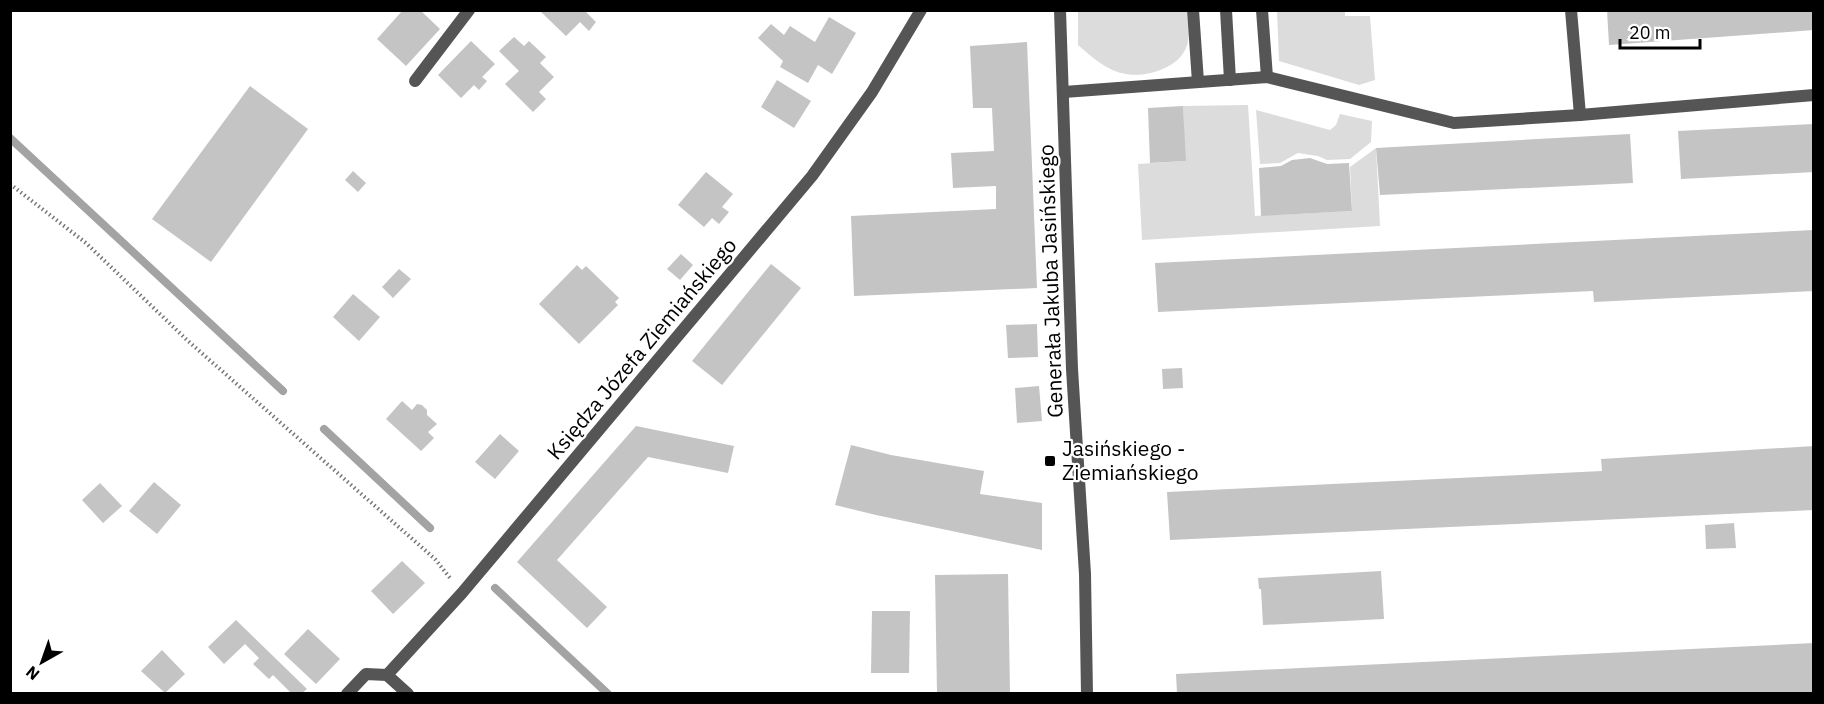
<svg xmlns="http://www.w3.org/2000/svg" width="1824" height="704" viewBox="0 0 1824 704" font-family="'IBM Plex Sans',sans-serif">
<rect width="100%" height="100%" fill="#fff"/>
<g fill="#dcdcdc">
<path d="M1078,11h109c0,11 4,26 -1,37 -8,20 -40,30 -60,26 -19,-3 -34,-17 -48,-29z"/>
<polygon points="1277,11 1345,11 1345,16 1370,16 1375,80 1359,85 1279,61"/>
<polygon points="1248,105 1255,216 1352,211 1350,167 1376,148 1380,226 1142,240 1138,164 1185,161 1183,106"/>
<polygon points="1256,110 1330,130 1336,125 1340,114 1372,121 1371,142 1350,159 1327,160 1318,156 1298,153 1280,163 1260,164"/>
</g>
<g fill="none" stroke-linecap="round" stroke-linejoin="round">
<g stroke="#a3a3a3" stroke-width="8">
<polyline points="10,138 283,391"/>
<polyline points="324,429 430,528"/>
<polyline points="495,588 608,694"/>
</g>
</g>
<g fill="#c4c4c4">
<polygon points="403,10 420,10 440,29 406,66 377,39"/>
<polygon points="539,10 584,10 596,22 589,31 580,22 566,36"/>
<polygon points="1607,10 1814,10 1814,30 1609,45"/>
<polygon points="829,17 856,33 832,74 818,65 808,83 780,67 783,61 758,38 771,24 784,35 790,26 815,42"/>
<polygon points="514,37 524,46 529,41 546,57 540,63 554,77 539,92 546,99 533,112 505,84 519,71 499,51"/>
<polygon points="471,41 495,64 482,77 487,81 479,90 474,85 461,98 438,75"/>
<polygon points="1027,42 1037,288 854,296 851,216 996,209 996,186 953,188 951,153 994,151 992,108 973,108 970,46"/>
<polygon points="777,80 811,101 794,128 761,107"/>
<polygon points="250,86 308,129 211,262 152,219"/>
<polygon points="1183,106 1186,161 1150,163 1148,108"/>
<polygon points="1814,124 1814,172 1681,179 1678,131"/>
<polygon points="1630,134 1633,183 1380,195 1376,148"/>
<polygon points="1310,158 1327,164 1349,163 1352,211 1261,216 1259,168 1281,166 1292,160"/>
<polygon points="353,171 366,183 358,192 345,180"/>
<polygon points="706,172 733,194 722,207 729,212 719,224 712,218 704,227 678,205"/>
<polygon points="1814,230 1814,291 1594,302 1593,291 1158,312 1155,263"/>
<polygon points="681,254 693,265 680,280 667,269"/>
<polygon points="771,264 801,288 722,385 692,361"/>
<polygon points="577,265 582,270 586,266 619,298 615,302 618,305 579,344 539,304"/>
<polygon points="399,269 411,279 393,298 382,287"/>
<polygon points="353,294 380,317 359,341 333,317"/>
<polygon points="1037,324 1038,357 1008,358 1006,325"/>
<polygon points="1182,368 1183,388 1163,389 1162,369"/>
<polygon points="1039,386 1042,421 1017,423 1015,388"/>
<polygon points="402,401 412,410 417,404 422,405 427,410 427,415 437,424 428,432 434,438 421,451 386,419"/>
<polygon points="636,426 734,446 728,473 648,457 557,560 607,607 587,628 517,562"/>
<polygon points="500,434 519,451 495,479 475,462"/>
<polygon points="851,445 891,455 984,471 980,494 1042,503 1042,550 876,515 835,505"/>
<polygon points="1814,446 1814,510 1170,540 1167,492 1602,471 1601,459"/>
<polygon points="154,482 181,505 157,534 129,511"/>
<polygon points="100,483 122,506 103,523 82,500"/>
<polygon points="1734,523 1736,548 1706,549 1705,525"/>
<polygon points="402,561 425,583 393,614 371,591"/>
<polygon points="1381,571 1384,619 1263,625 1261,589 1259,589 1258,578"/>
<polygon points="1008,574 1010,693 937,693 935,575"/>
<polygon points="872,611 910,611 909,673 871,673"/>
<polygon points="236,620 307,689 302,693 291,693 273,675 269,679 253,664 259,658 245,644 224,664 208,647"/>
<polygon points="308,629 340,659 316,684 284,654"/>
<polygon points="1814,643 1814,693 1177,693 1176,674"/>
<polygon points="162,650 185,674 165,693 141,671"/>
</g>
<g fill="none" stroke-linecap="round" stroke-linejoin="round">
<polyline stroke="#777" stroke-width="4" stroke-dasharray="1.5 3" stroke-linecap="butt" points="10,184 86,243 188,341 435,559 450,578"/>
<g stroke="#555" stroke-width="12">
<polyline points="1193,10 1198,82"/>
<polyline points="1226,10 1230,80"/>
<polyline points="1262,10 1267,77"/>
<polyline points="1571,10 1580,115"/>
<polyline points="415,81 469,10"/>
<polyline points="1064,92 1267,77 1454,123 1580,115 1814,95"/>
<polyline points="347,694 366,674 387,675"/>
</g>
<polyline stroke="#555" stroke-width="12" points="408,694 387,675 462,593 812,176 872,92 921,10"/>
<polyline stroke="#555" stroke-width="12" points="1060,10 1072,369 1085,574 1087,694"/>
</g>
<rect fill="#000" stroke="#fff" stroke-width="2" x="1044" y="455" width="12" height="12" rx="3"/>
<g text-anchor="middle" stroke-width="4.5" stroke-linejoin="round" paint-order="stroke">
<g font-size="21" fill="#000" stroke="#fff">
<text transform="translate(1051 281) rotate(-92)" y="7">Generała Jakuba Jasińskiego</text>
<text transform="translate(642 349) rotate(-50)" y="7">Księdza Józefa Ziemiańskiego</text>
</g>
<g font-size="21" fill="#000" stroke="#fff" text-anchor="start">
<text x="1062" y="456">Jasińskiego -<tspan x="1062" dy="24">Ziemiańskiego</tspan></text>
</g>
</g>
<rect width="1824" height="704" fill="none" stroke="#000000" stroke-width="24"/>
<g transform="translate(42 662) rotate(220)" stroke="#ffffff" stroke-width="4.5" paint-order="stroke">
<path d="M0-4.5L10 22L0 15L-10 22Z" fill="#000000"/>
<text y="-9" font-size="16" font-weight="bold" text-anchor="middle" fill="#000000">N</text>
</g>
<path d="M1620 39v9h80v-9" fill="none" stroke="#000000" stroke-width="3"/>
<text x="1629" y="39" font-size="18" fill="#000000" stroke="#ffffff" stroke-width="4.5" paint-order="stroke">20 m</text>
</svg>
